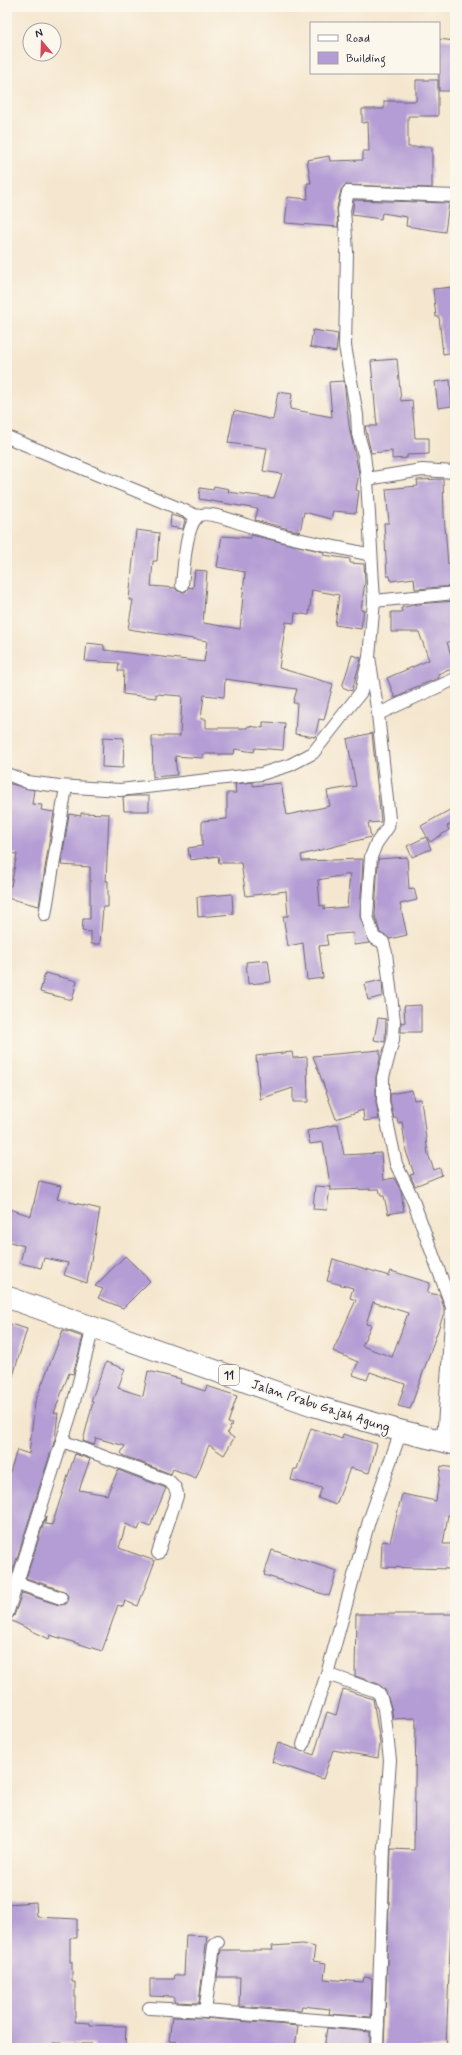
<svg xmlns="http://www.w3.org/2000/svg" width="462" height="2055" viewBox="0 0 462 2055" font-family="Mynerve,sans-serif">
<rect width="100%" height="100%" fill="#fbf7ec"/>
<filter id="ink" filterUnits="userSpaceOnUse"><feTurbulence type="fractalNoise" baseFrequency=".025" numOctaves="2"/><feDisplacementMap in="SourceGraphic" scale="8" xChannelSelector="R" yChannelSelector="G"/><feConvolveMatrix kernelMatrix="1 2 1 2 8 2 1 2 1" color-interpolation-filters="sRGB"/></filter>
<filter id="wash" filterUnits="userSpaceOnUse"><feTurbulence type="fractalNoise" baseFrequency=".012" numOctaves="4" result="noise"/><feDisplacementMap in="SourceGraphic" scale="16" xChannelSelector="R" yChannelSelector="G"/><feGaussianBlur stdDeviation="0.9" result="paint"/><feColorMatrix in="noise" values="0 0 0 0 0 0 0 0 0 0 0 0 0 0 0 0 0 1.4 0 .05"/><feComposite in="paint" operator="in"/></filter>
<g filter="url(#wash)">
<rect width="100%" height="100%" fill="#f5e7cf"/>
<g id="blocks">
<g fill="#b49cd4" fill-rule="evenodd">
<polygon points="439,39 455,41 455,91 439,91"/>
<polygon points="416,80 438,80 438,116 408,116 408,147 432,147 432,188 345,185 341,190 337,208 338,227 285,223 288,197 308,199 307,183 311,183 307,160 329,156 330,161 363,160 363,151 369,151 368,122 362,123 362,109 384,109 384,101 416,101"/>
<polygon points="354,200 449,203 445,232 406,226 407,217 382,213 381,219 352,215"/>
<polygon points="453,287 455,352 443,354 439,317 436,317 433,289"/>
<polygon points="313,330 338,334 336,352 310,347"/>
<polygon points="397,359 401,401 412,400 415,438 429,438 429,454 407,455 407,458 392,459 392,451 371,453 365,426 377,426 371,361"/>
<polygon points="450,380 452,406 438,408 435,382"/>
<polygon points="344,381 349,426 359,473 356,490 359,491 356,513 333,511 331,519 304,512 300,532 255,520 258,509 199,499 200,488 213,490 214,486 229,489 228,492 274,498 282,474 263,471 267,448 228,443 234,411 273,420 278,392 292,394 290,409 332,417 329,382"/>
<polygon points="443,479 444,514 448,564 455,563 455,586 415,589 414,578 391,581 390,576 387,576 384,523 389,523 386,489 418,486 417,480"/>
<polygon points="171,515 185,519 183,529 170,527"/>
<polygon points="136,530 159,533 157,561 153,561 151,586 175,588 178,591 185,592 189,587 193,588 195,570 207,571 203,623 240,629 245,572 217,567 222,536 250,538 251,535 324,552 323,555 350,559 350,563 364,564 365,582 361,610 364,610 361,629 335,625 339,595 312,590 309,615 295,613 294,623 286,622 279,668 333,684 324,720 319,719 315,737 295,734 297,703 293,703 297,689 225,679 224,697 204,695 201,719 206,719 206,728 247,728 248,726 263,728 263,722 285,723 283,750 255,748 254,752 235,749 234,754 203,754 203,758 175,756 177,775 153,777 152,736 180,736 182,696 156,694 156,698 123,694 124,671 118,671 119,663 85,661 87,643 104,645 104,650 204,662 207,641 128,629 133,600 129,600"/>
<polygon points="455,601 455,641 447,642 455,668 438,674 439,678 406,691 406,693 395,698 387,678 429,660 419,632 391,632 391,612 402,612 401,608 417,604"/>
<polygon points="352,655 361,658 352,691 342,687"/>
<path d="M372,733l9,89 -13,1 3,14 -70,18 1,6 61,-2 -3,57 9,27 -15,2 -1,-12 -27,2 2,10 -9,1 4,32 -16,2 -4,-37 -15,3 -5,-30h5l-2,-25 -40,5 -5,-33h-22l-1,-7 -28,4 -2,-12 14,-2v-25l25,-2v-26h9l-1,-9 18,-2v4l28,-3 6,32 43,-9 -3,-15 29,-5 -9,-47zM350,874l-3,33 -23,2v-4l-4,1 -2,-26z"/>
<polygon points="103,737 124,738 123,768 102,767"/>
<polygon points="7,783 34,790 32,804 42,805 41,810 54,812 39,906 7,898 7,885 11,886 17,854 7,853"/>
<polygon points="131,796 149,796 149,811 124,811 123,797"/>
<polygon points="455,807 455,822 447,826 449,830 430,842 421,826"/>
<polygon points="81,813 109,814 106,881 108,881 108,907 103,907 100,944 91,944 91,932 82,931 83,919 90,919 90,867 61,865 69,814 81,816"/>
<polygon points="426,837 431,849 412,857 407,846"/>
<polygon points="407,857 409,889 414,888 417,900 400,904 407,935 390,939 380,933 375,915 378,859"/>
<polygon points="232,894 233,914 198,917 197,897"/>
<polygon points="268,960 271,982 248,984 246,962"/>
<polygon points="45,973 77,981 72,1000 40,992"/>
<polygon points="382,980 383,996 368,1000 364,984"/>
<polygon points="421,1005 421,1032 401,1032 401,1022 405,1023 404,1006"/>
<polygon points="378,1018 386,1019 385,1042 374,1040"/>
<polygon points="380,1050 380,1060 376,1077 376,1102 379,1119 364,1121 363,1110 336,1119 313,1056"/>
<polygon points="292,1052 293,1058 307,1057 308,1102 293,1102 293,1088 260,1099 256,1056"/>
<polygon points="412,1090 414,1100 421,1099 428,1154 434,1170 440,1168 442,1175 415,1186 410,1175 414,1174 406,1151 402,1122 398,1123 397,1118 394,1118 390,1101 390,1094"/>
<polygon points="338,1124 344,1155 381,1153 383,1180 394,1178 401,1191 404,1211 388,1214 384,1196 381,1196 379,1189 331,1190 323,1142 310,1144 307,1131"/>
<polygon points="39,1181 61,1186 57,1199 100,1209 87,1283 64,1275 68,1263 44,1258 41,1268 20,1263 24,1246 7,1241 7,1208 31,1216"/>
<polygon points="315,1186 330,1187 327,1210 313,1209"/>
<polygon points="125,1256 150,1281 123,1308 98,1298 103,1289 95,1286"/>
<path d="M333,1259l56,17 2,-5 39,12 -3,10 13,2 4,13v5l-34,96 -12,-3 7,-22 -35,-12 -3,8 -14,-5 5,-13 -25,-11 23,-51 -6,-2 3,-10 -26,-7zM373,1302l35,11 -16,44 -30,-11 9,-21 -5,-1z"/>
<polygon points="7,1323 27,1329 10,1386 7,1385"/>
<polygon points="63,1330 83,1337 73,1374 69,1373 54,1413 58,1413 55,1439 7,1589 7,1482 17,1450 29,1454 35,1402"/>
<polygon points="106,1362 125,1369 118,1388 143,1396 148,1371 181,1379 180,1383 205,1391 207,1386 237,1396 228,1423 232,1424 227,1433 234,1438 224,1455 209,1445 196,1478 173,1469 171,1474 124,1456 121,1453 125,1446 96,1438 94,1445 83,1441 93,1402 91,1401"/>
<polygon points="311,1428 342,1439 343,1434 377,1444 369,1473 350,1468 336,1505 318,1498 322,1488 291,1480 294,1469 297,1469"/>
<polygon points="75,1454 90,1459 79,1490 107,1495 118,1470 166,1488 150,1527 141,1523 138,1530 126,1524 119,1548 155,1561 138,1606 125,1601 123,1607 118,1605 102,1651 50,1635 49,1639 10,1620 14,1616 22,1593 59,1605 66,1604 68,1601 68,1596 64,1591 26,1578 46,1516 45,1524 52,1525"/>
<polygon points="441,1466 455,1468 455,1516 448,1515 443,1544 451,1544 450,1569 381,1567 382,1541 390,1542 402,1494 436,1501"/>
<polygon points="272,1550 337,1571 329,1596 264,1575"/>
<polygon points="356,1614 455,1614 455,1873 453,1873 446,2048 384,2048 391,1849 414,1850 416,1718 393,1719 391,1707 385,1690 378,1684 355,1676"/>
<polygon points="343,1689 373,1699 380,1743 378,1758 333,1750 323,1779 272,1762 278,1743 314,1755 327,1712 336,1715"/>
<polygon points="36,1902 37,1917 77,1919 77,1938 70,1938 70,1962 72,1962 72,1982 75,1982 75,2022 90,2023 90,2025 126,2026 125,2048 93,2048 93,2044 53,2043 53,2048 7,2048 7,1904"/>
<polygon points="186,1935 207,1936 199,2003 174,2002 174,1997 150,1996 150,1979 174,1979 175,1975 184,1975"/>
<polygon points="303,1944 315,1947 313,1961 326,1963 324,1979 363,1982 364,1977 372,1978 371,2017 329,2014 330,2009 302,2006 301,2011 239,2006 240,1977 217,1977 221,1950 273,1950 272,1946"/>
<polygon points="172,2017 204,2018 298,2026 295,2047 272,2044 272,2048 183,2048 184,2042 169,2041"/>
<polygon points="327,2028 370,2032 370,2048 324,2048"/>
</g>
</g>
</g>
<g filter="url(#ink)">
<use href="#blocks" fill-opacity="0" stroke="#6c676f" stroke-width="1"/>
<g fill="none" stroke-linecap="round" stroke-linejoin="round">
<g stroke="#6c676f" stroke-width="14">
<g id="minor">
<polyline points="7,437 197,516"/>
<polyline points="367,479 364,455 358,434 357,415 345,346 347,252 344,210 348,192 455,196"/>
<path d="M182,585c2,-16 3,-56 15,-68 8,-8 39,5 49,8 41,14 84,20 125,30"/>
<polyline points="374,601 455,593"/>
<polyline points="369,657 378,714 389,819 388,827 376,844 371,857 367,916 374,938 383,942 386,953 394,1021 393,1040 383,1077 383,1102 396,1164 411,1195 452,1307 443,1441"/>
<polyline points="378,714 455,679"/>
<polyline points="7,774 27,782 59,786 120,790 261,774 290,765 313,753 361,692 369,657 374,601 367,479 422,470 455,472"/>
<polyline points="45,915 66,787"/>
<path d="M62,1441l107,40c5,5 8,8 8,15l-19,57"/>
<polyline points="17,1583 61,1598"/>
<polyline points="7,1614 71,1413 93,1327"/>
<polyline points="303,1745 327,1674"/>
<polyline points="149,2008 205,2011 378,2025"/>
<polyline points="205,2011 214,1946 218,1942"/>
<polyline points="377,2048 384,1847 390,1760 384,1709 380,1695 376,1691 327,1674 369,1521 401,1431"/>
</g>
</g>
<g stroke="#6c676f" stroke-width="23">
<polyline id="trunk" points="7,1297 315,1406 401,1431 455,1444"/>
</g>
<use href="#minor" stroke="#fff" stroke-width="12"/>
<use href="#trunk" stroke="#fff" stroke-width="21"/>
</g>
</g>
<g text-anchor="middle" stroke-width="3.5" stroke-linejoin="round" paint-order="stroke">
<rect fill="#fbf7ec" stroke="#636270" stroke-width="1" x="219" y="1365" width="20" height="20" rx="3"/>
<g font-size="12" font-weight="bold" fill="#22223b">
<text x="229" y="1379">11</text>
</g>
<g font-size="13" fill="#22223b" stroke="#fbf7ec">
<text transform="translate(321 1405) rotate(18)" y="5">Jalan Prabu Gajah Agung</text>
</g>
</g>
<rect width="462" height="2055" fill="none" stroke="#fbf7ec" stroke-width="24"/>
<rect x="310" y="22" width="130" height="52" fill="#fbf7ec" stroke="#a4a2a5"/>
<rect x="318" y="35" width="20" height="6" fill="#ffffff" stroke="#a4a2a5"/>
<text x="346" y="42" font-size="12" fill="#22223b">Road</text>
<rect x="318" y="52" width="20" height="12" fill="#b49cd4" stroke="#a4a2a5"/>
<text x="346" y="62" font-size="12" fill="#22223b">Building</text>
<g transform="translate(42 42) rotate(341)"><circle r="19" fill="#fbf7ec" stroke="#a4a2a5"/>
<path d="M0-3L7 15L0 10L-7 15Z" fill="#d1495b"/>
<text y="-6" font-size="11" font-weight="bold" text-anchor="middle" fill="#22223b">N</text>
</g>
</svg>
